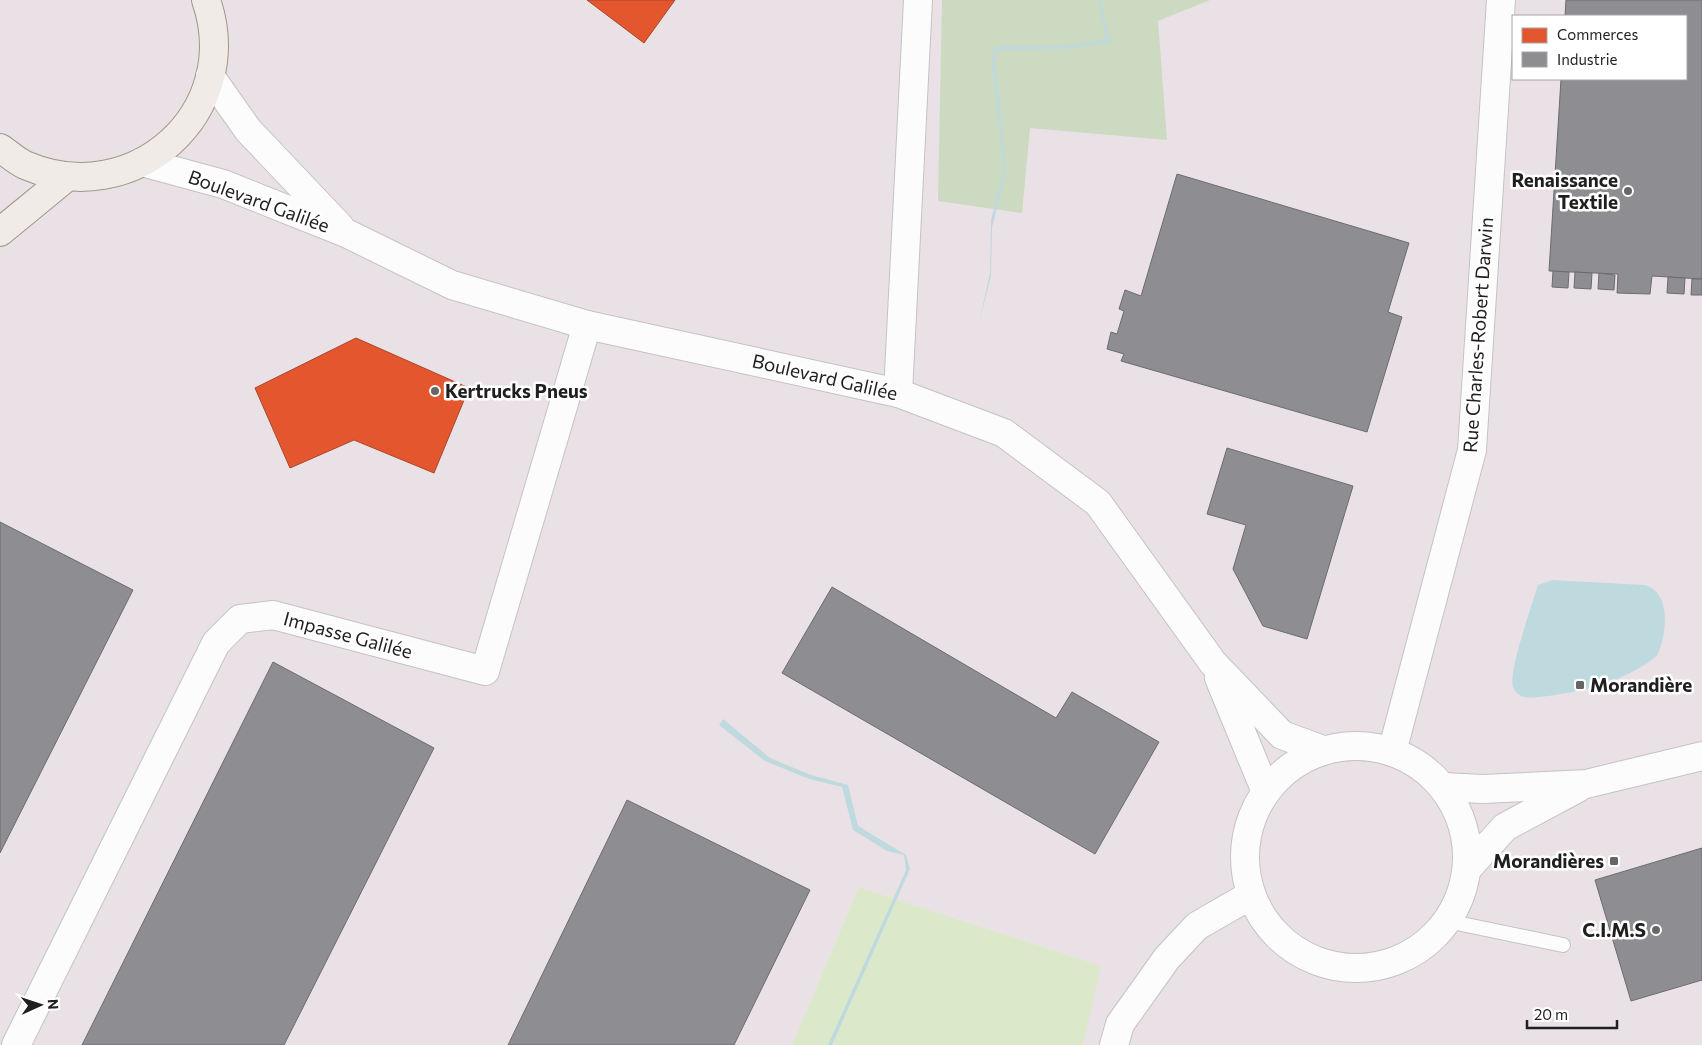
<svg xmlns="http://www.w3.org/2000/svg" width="1702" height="1045" viewBox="0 0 1702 1045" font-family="Commissioner,sans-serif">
<rect width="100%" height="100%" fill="#edebe9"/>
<path fill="#eae1e7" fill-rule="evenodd" d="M0,0h1702v1045h-619l17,-79 -241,-79 -67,158h-792zM1513,16h173v63h-173z"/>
<polygon fill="#dce8ca" points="859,887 1101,966 1083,1045 792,1045"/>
<polygon fill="#cbdac0" points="942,0 1210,0 1158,21 1167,140 1030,128 1022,213 938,201"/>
<g fill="#bedade">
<polygon points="1099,0 1101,0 1110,43 1062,49 999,50 994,52 1006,171 992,228 991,276 979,323 990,273 991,220 1004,171 991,54 996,46 1064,46 1106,40"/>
<path d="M1552,580l92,5c28,6 23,50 13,71 -16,13 -42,25 -61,31 -13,3 -61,13 -72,10 -5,-1 -9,-5 -11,-10 -5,-14 18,-79 23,-96l2,-6z"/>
<polygon points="723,719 770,758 811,775 848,785 858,826 906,855 910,869 832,1045 828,1045 906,870 904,855 887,851 853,830 842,787 809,779 765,761 719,725"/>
</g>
<g fill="#e4572e" stroke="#a9462a">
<polygon points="587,0 675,0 644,43"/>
<polygon points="356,338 469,388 434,473 354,440 290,468 255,388"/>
</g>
<g fill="#8d8d92" stroke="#6c6c70">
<polygon points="1566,0 1702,0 1702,279 1652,276 1650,294 1617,293 1618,274 1549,271 1561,79 1686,79 1686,16 1565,16"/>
<polygon points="1177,174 1409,243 1388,312 1402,317 1367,432 1121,361 1124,354 1107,349 1111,332 1117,334 1124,311 1119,309 1125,290 1141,296"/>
<polygon points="1553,271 1569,272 1568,288 1552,287"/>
<polygon points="1575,272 1592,273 1591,289 1574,288"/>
<polygon points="1599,273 1615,275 1614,290 1598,289"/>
<polygon points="1668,277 1685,278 1684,294 1667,293"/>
<polygon points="1692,279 1702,279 1702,295 1691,295"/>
<polygon points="1227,448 1353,486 1307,639 1263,626 1233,569 1246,525 1207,514"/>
<polygon points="0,522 133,590 0,853"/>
<polygon points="832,587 1056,718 1072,692 1159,742 1095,854 782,673"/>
<polygon points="273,662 434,748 284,1045 82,1045"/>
<polygon points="627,800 810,890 734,1045 508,1045"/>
<polygon points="1702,848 1702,980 1631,1001 1595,880"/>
</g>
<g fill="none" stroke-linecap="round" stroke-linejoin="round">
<g stroke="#c4c3c2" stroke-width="16">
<polyline id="service" points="1447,921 1563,945"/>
</g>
<g stroke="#c4c3c2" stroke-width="30">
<g id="minor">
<polyline points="210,76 248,130 340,227"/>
<polyline points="142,162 223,184 346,233 452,285 587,325 898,393 1004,433 1098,503 1213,663 1282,735 1323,750"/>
<polyline points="898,393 918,0"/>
<polyline points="1219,678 1266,792"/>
<circle cx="1356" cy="857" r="111"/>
<polyline points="1392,752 1472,450 1501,0"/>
<polyline points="1443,787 1483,789 1586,784 1702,756"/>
<polyline points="1467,869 1505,827 1578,788"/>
<polyline points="16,1045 216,643 240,619 273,615 485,671 587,325"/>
<polyline points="1114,1045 1120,1024 1167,958 1197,926 1251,895"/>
</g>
</g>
<g stroke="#a29787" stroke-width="30">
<g id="primary">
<path d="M0,148c8,5 16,13 25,17 108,47 220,-53 181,-165"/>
<polyline points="0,232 67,177"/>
</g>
</g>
<use href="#service" stroke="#fcfcfc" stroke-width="14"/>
<use href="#minor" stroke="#fcfcfc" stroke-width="28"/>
<use href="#primary" stroke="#f0ebe6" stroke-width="28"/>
</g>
<g fill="#676666" stroke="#fff" stroke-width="2">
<circle cx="1628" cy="191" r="5"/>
<circle cx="435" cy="391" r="5"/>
<rect x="1575" y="680" width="10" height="10" rx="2.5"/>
<rect x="1609" y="856" width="10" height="10" rx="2.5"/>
<circle cx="1656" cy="930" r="5"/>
</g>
<g text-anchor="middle" stroke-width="5" stroke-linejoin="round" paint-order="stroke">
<g font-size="19" font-weight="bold" fill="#1f1f1f" stroke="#fff" text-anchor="end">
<text x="1618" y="187">Renaissance<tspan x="1618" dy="22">Textile</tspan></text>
<text x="445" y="398" text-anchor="start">Kertrucks Pneus</text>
<text x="1590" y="692" text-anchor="start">Morandière</text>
<text x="1604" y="868">Morandières</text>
<text x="1646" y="937">C.I.M.S</text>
</g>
<g font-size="19" fill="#1f1f1f" stroke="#fff">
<text transform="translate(259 201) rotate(20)" y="7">Boulevard Galilée</text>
<text transform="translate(1478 335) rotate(-86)" y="7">Rue Charles-Robert Darwin</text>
<text transform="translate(825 377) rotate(13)" y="7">Boulevard Galilée</text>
<text transform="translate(348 635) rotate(15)" y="7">Impasse Galilée</text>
</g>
</g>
<rect x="1512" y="15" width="175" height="65" fill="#ffffff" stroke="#a5a5a5"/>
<rect x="1522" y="28" width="25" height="15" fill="#e4572e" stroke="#a5a5a5"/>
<text x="1557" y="40" font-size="15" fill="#1f1f1f">Commerces</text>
<rect x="1522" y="52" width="25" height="15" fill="#8d8d92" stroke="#a5a5a5"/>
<text x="1557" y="65" font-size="15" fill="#1f1f1f">Industrie</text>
<g transform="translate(40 1005) rotate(87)" stroke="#ffffff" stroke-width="4" paint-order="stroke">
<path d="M0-4L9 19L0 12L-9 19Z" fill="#1f1f1f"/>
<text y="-8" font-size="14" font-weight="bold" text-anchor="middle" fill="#1f1f1f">N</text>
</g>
<path d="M1527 1020v8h90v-8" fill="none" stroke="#1f1f1f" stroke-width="2.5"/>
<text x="1534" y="1020" font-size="15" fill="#1f1f1f" stroke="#ffffff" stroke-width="4" paint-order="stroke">20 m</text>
</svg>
